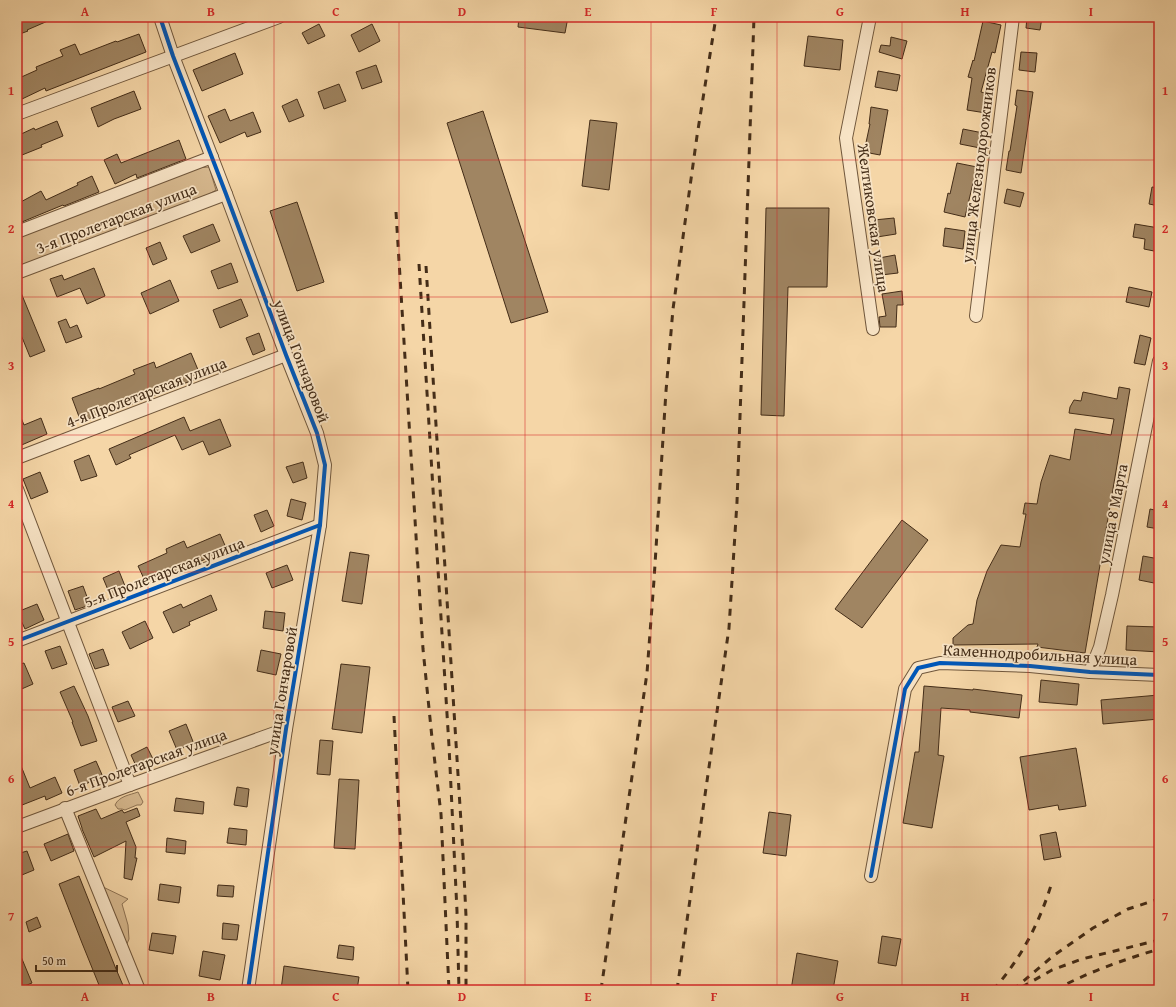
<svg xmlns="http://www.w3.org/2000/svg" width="1176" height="1007" viewBox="0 0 1176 1007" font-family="'Gentium Book Plus',serif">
<rect width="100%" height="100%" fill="#f5d6a7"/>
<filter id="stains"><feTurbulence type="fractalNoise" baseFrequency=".005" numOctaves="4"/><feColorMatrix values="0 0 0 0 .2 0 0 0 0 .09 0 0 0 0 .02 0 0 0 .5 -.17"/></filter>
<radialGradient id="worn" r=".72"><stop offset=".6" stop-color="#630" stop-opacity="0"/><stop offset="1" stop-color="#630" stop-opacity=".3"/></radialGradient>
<g fill="#d7b98f" stroke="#8e7354">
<polygon points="209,167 216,190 196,202 17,269 17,235 195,168"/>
<path d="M138,792l5,10 -2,3h-4l-12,5 -3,-1h-4l-3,-4c4,-9 15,-10 23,-13z"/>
<polygon points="99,885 128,899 122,904 128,925 129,939 124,951"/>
</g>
<g fill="#a08562" stroke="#442d18">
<polygon points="17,17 57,17 27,30 28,31 17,35"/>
<polygon points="519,17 568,17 565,33 518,27"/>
<polygon points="1027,17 1042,17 1040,30 1026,28"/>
<polygon points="983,21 1001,25 995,53 992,52 981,92 989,94 986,113 967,110 972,78 968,77 973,60 974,61"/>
<polygon points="319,24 325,36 308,44 302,33"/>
<polygon points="372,24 380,41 359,52 351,35"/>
<polygon points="139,34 146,52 46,91 45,88 22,99 17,89 17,79 37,70 36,67 63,56 60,50 75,44 80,55 116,41 117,42"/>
<polygon points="808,36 843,40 840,70 804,66"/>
<polygon points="891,37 907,41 902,59 879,52 881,45 890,46"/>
<polygon points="1021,52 1037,53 1035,72 1019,70"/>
<polygon points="235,53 243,74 202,91 193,70"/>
<polygon points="376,65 382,82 362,89 356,72"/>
<polygon points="878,71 900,75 897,91 875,87"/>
<polygon points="339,84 346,101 324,109 318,92"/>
<polygon points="1017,90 1033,92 1021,173 1006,170 1009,151 1010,151 1017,106 1015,105"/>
<polygon points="134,91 141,109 114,119 98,127 91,108"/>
<polygon points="297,99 304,116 289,122 282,106"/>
<polygon points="871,107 888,110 880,155 864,152 870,124 869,124"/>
<polygon points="225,109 230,121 253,112 261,132 247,137 245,132 220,143 208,116"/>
<polygon points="483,111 548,312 511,323 447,123"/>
<polygon points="590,120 617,123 609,190 582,186"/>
<polygon points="57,121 63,136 41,145 42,147 17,157 17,136 34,128 35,130"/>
<polygon points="963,129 983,133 980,148 960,144"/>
<polygon points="179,140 186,159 137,178 136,174 115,184 104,160 117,154 121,163"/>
<polygon points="957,163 977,167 974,183 973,183 965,217 944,212 948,193 950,194"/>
<polygon points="92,176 99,192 64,206 63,205 17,224 17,204 41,191 46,200 78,185 77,183"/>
<polygon points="1152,187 1159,188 1159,206 1149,204"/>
<polygon points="1007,189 1024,193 1020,207 1004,203"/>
<polygon points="297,202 324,282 297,291 270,211"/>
<polygon points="766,208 829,208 827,287 788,287 784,416 761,415"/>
<polygon points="894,218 896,234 877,237 874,220"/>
<polygon points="213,224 220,241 191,253 183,236"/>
<polygon points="1135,224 1159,228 1159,252 1144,249 1145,239 1133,237"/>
<polygon points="945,228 965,231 963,249 943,246"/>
<polygon points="160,242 167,259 153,265 146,248"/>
<polygon points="895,255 898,273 881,275 879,258"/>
<polygon points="231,263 238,282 218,289 211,271"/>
<polygon points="94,268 105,296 87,304 80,288 57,297 50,279 62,275 64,280"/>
<polygon points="170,280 179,301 150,314 141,293"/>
<polygon points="17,283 45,351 30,357 17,325"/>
<polygon points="1129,287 1152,292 1149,307 1126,302"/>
<polygon points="902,291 903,305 897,305 896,327 880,327 879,317 886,316 882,294"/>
<polygon points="241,299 248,316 220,328 213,310"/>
<polygon points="66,319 70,328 77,325 82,337 66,343 58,322"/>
<polygon points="259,333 265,350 253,355 246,338"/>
<polygon points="1140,335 1151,338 1145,365 1134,363"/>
<polygon points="191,353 201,377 114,411 113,410 81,422 72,398 99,388 99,389 135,374 133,370 154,362 156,368"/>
<polygon points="1119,387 1130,389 1085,653 1037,647 1038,644 953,645 953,638 968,625 973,624 977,600 987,571 1001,545 1020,547 1026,514 1023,514 1025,503 1037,504 1041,482 1050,455 1070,460 1075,429 1111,435 1114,419 1069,413 1070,407 1074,400 1081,401 1083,392 1117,399"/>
<polygon points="17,408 24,425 41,418 47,434 17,447"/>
<polygon points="184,417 190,431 220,419 231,446 209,455 203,441 182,450 175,435 129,455 131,458 116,465 109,449"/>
<polygon points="89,455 97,476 81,481 74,461"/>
<polygon points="303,462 307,478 293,483 286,467"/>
<polygon points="40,472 48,492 31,499 23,479"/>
<polygon points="291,499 306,503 302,520 287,516"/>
<polygon points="1150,509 1159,511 1159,529 1147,527"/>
<polygon points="267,510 274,526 261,532 254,515"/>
<polygon points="902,520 928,540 862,628 835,609"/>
<polygon points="220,534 227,550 175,572 174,571 146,583 138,566 167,553 166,549 184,541 187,548"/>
<polygon points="350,552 369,555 362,604 342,601"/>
<polygon points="1143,556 1159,559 1159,584 1139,580"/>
<polygon points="287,565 293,580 272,588 266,573"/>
<polygon points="119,571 127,591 111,597 103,578"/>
<polygon points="83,586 90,605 75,610 68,591"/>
<polygon points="211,595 217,610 189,622 190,625 173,633 163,612 181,604 183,608"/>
<polygon points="37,604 44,620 25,629 17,612"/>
<polygon points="265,611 285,613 283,631 263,628"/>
<polygon points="145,621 153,638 130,649 122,632"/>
<polygon points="1127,626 1159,627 1159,652 1126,650"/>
<polygon points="60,646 67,664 52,669 45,651"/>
<polygon points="103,649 109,665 95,669 89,654"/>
<polygon points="261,650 281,654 276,675 257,671"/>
<polygon points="24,663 33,684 17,691 17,665"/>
<polygon points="341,664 370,667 362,733 332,729"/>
<polygon points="1041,680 1079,684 1077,705 1039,702"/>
<polygon points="74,686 88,716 97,741 81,746 72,722 73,722 60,692"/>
<polygon points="924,686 973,690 973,689 1022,695 1019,718 970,712 970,710 941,708 938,755 944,756 932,828 903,823 915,752 919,752"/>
<polygon points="1159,695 1159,719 1103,724 1101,700"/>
<polygon points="128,701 135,716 118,722 112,707"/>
<polygon points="186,724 194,744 177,750 169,731"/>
<polygon points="320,740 333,741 330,775 317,774"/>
<polygon points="147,747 154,761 137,768 131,755"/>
<polygon points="1076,748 1086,806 1059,810 1058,805 1029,810 1020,757"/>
<polygon points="17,756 30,788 55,777 62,793 46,800 45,796 17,807"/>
<polygon points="96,761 103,777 80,786 74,770"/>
<polygon points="339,779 359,780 355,849 334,848"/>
<polygon points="237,787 249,789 247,807 234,805"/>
<polygon points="176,798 204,802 203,814 174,811"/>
<polygon points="137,808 140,816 126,822 136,847 135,858 137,858 132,880 124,878 126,841 94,857 82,829 82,828 78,816 96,809 101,819 122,810 124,813"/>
<polygon points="769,812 791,815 786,856 763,853"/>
<polygon points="229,828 247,830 246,845 227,843"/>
<polygon points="1056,832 1061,857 1044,860 1040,835"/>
<polygon points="68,834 74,851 51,861 44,844"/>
<polygon points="167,838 186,841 185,854 166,852"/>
<polygon points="27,851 34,870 17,877 17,854"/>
<polygon points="79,876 116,969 125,990 101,990 82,943 59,884"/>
<polygon points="160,884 181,887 179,903 158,900"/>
<polygon points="218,885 234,886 233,897 217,896"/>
<polygon points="37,917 41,927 29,932 26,922"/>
<polygon points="223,923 239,925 237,940 222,939"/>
<polygon points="152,933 176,936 173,954 149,950"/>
<polygon points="882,936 901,939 896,966 878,963"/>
<polygon points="339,945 354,947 353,960 337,958"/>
<polygon points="17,947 32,983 17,989"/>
<polygon points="203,951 225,955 220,980 199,976"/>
<polygon points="797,953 838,961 833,990 791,990"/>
<polygon points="284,966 359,977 357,990 281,990"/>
</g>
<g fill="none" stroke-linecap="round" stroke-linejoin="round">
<g stroke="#70573c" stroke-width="14">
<g id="street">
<polyline points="160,17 173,56 226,194 286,355 317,433 325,465 320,525 286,729 248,990"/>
<polyline points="870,17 846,138 873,329"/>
<polyline points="17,114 279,17"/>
<polyline points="17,232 212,157"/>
<polyline points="17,273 226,194"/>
<polyline points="976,316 1013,17"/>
<polyline points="17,458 286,355"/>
<polyline points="17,489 130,785"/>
<polyline points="17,641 320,525"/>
<polyline points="1090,672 1100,647 1112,595 1159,361"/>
<polyline points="65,808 139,990"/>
<polyline points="17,827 130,785 286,729"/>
<polyline points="871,876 905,689 918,668 940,663 1030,666 1090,672 1159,675"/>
</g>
</g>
<use href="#street" stroke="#f8e4c6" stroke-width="12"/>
<g stroke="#442d18" stroke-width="3" stroke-dasharray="7 7" stroke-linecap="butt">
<polyline points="396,212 423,649 432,738 441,814 449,990"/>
<polyline points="419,264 449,746 457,911 459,990"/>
<polyline points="426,266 463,854 466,916 466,990"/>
<polyline points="394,716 408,990"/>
<polyline points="1022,987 1052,970 1082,959 1159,940"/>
<polyline points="601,990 647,673 654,580 666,391 673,309 697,136 716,17"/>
<polyline points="677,990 729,628 737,502 754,17"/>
<path d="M993,990c28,-31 47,-68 59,-108"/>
<polyline points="1013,990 1053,956 1093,928 1128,909 1159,899"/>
<path d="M1055,990c33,-18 68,-30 104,-41"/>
</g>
<g stroke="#f8e4c6" stroke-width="6">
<g id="cycleway">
<polyline points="160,17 173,56 226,194 286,355 317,433 325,465 320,525 286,729 248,990"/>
<polyline points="17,641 320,525"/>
<polyline points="871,876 905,689 918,668 940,663 1030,666 1090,672 1159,675"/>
</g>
</g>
<use href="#cycleway" stroke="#0057b8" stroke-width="4"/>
</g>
<path fill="none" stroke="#d62828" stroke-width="1" stroke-opacity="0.55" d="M148,17v973M274,17v973M399,17v973M525,17v973M651,17v973M777,17v973M902,17v973M1028,17v973M17,160h1142M17,297h1142M17,435h1142M17,572h1142M17,710h1142M17,847h1142"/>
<g text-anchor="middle" stroke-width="3.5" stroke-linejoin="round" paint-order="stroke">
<g font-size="16" fill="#442d18" stroke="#f8e4c6">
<text transform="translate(978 165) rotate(-83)" y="6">улица Железнодорожников</text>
<text transform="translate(116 218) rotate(-21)" y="6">3-я Пролетарская улица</text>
<text transform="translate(874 218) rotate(82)" y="6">Желтиковская улица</text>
<text transform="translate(302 361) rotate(69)" y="6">улица Гончаровой</text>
<text transform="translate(146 392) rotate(-21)" y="6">4-я Пролетарская улица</text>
<text transform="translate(1112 514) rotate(-79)" y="6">улица 8 Марта</text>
<text transform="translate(164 572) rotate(-21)" y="6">5-я Пролетарская улица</text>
<text transform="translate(1040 654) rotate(3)" y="6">Каменнодробильная улица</text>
<text transform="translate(281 691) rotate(-81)" y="6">улица Гончаровой</text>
<text transform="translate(146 762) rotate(-20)" y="6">6-я Пролетарская улица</text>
</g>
</g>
<rect width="1176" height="1007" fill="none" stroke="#f5d6a7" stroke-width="44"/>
<path d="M36 965v6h81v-6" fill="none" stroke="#442d18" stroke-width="2"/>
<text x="42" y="965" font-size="12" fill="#442d18" stroke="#f8e4c6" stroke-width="3" paint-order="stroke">50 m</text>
<rect x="22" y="22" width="1132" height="963" fill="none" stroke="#d62828" stroke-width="1.5"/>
<g font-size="13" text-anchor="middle" font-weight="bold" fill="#d62828">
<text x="85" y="16">A</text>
<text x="211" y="16">B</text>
<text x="336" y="16">C</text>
<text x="462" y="16">D</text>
<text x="588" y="16">E</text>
<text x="714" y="16">F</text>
<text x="840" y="16">G</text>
<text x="965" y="16">H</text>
<text x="1091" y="16">I</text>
<text x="11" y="95">1</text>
<text x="1165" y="95">1</text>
<text x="11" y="233">2</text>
<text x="1165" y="233">2</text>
<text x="11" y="370">3</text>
<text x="1165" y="370">3</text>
<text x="11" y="508">4</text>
<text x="1165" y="508">4</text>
<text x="11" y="646">5</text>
<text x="1165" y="646">5</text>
<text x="11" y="783">6</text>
<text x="1165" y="783">6</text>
<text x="11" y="921">7</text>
<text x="1165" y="921">7</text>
<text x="85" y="1001">A</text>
<text x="211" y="1001">B</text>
<text x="336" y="1001">C</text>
<text x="462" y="1001">D</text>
<text x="588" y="1001">E</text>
<text x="714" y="1001">F</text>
<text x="840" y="1001">G</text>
<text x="965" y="1001">H</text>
<text x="1091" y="1001">I</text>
</g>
<rect width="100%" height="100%" filter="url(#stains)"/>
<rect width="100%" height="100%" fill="url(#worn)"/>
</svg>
